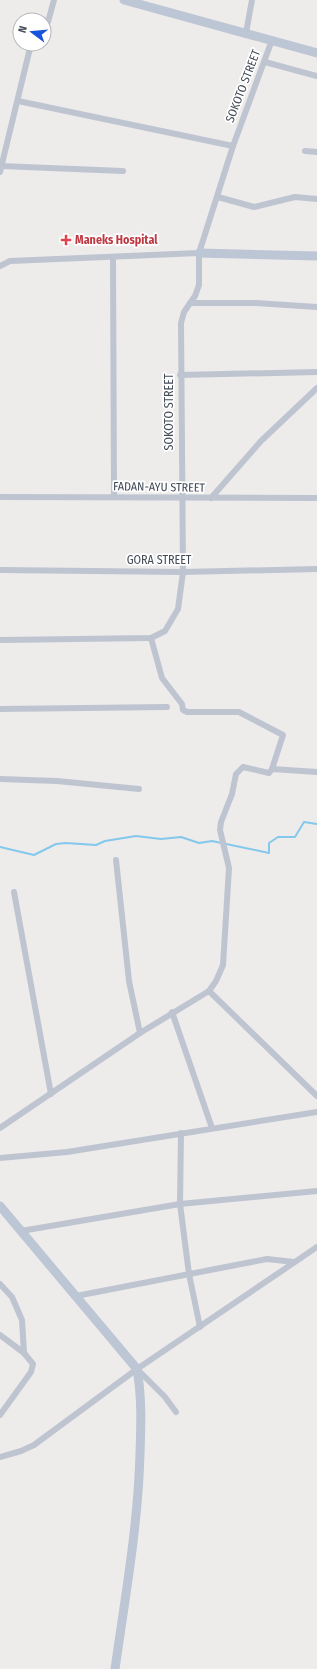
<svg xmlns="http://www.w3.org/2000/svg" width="317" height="1669" viewBox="0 0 317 1669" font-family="'Fira Sans Condensed',sans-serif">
<rect width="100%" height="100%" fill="#eeebeb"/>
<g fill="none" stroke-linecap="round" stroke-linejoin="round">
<polyline stroke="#84c8eb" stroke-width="2" points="0,847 34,855 56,844 66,843 96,845 105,841 136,836 161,839 181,837 199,843 212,841 269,853 269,843 278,837 295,837 304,822 317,824"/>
<g stroke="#bec5d1" stroke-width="6">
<polyline points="44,21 48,22 54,0"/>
<polyline points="246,33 252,0"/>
<polyline points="265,62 317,76"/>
<polyline points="18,101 233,146"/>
<polyline points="305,151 317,152"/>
<polyline points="1,166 123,171"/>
<polyline points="0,172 31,44"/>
<polyline points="218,197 254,207 295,197 317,199"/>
<polyline points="113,257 114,497"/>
<polyline points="0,266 10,261 199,253"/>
<polyline points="190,303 256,303 317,307"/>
<polyline points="180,375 317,372"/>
<polyline points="0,497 317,498"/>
<polyline points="211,498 261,441 317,388"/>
<polyline points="0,570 183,572 317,569"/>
<polyline points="151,638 162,678 182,704 183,710 187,712 239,712 283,735 272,769"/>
<polyline points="0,640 151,638 165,631 178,609 183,572 181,323 184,312 195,296 199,285 199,253 233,146 272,40"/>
<polyline points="0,709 167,707"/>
<polyline points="0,779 57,781 139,789"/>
<polyline points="116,860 129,981 140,1033"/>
<polyline points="14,892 51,1094"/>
<polyline points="209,991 317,1096"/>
<polyline points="172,1012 212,1128"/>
<polyline points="0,1128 140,1033 209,991 216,981 223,965 229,868 220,830 221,822 232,794 236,774 243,767 269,773 272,769 317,772"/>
<polyline points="181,1133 180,1204 189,1274 200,1327"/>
<polyline points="0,1158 67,1152 317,1112"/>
<polyline points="21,1231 180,1204 317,1191"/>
<polyline points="0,1284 12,1297 22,1320 24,1353"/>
<polyline points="76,1296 267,1259 294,1262"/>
<polyline points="0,1335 24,1353 33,1364 31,1372 0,1415"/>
<polyline points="137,1369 165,1397 176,1412"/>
<polyline points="0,1457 21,1451 34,1445 137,1369 317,1247"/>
</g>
<g stroke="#bdc6d5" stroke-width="9">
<polyline points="124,0 317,53"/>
<polyline points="199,253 317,256"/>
<path d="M0,1206l137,163c5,28 4,56 3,85 -2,72 -15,144 -25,215"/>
</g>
</g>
<path fill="#e0444e" stroke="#fff" stroke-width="1.5" d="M64 234h4v4h4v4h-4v4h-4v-4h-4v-4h4z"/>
<g text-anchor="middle" stroke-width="3.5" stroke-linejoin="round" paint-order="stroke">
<g font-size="12" fill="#444c58" stroke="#fff">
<text transform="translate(243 86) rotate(-69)" y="4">SOKOTO STREET</text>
<text transform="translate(169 412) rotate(-90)" y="4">SOKOTO STREET</text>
<text transform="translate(159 487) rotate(1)" y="4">FADAN-AYU STREET</text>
<text x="159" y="564">GORA STREET</text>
</g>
<g font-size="12" font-weight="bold" fill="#be3a42" stroke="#fff" text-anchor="start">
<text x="75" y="244">Maneks Hospital</text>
</g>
</g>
<g transform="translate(32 32) rotate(286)"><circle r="19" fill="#ffffff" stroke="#b4b7bc"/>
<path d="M0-3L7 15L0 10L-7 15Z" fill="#1854db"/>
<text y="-6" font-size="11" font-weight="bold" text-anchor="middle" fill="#444c58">N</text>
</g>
</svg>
